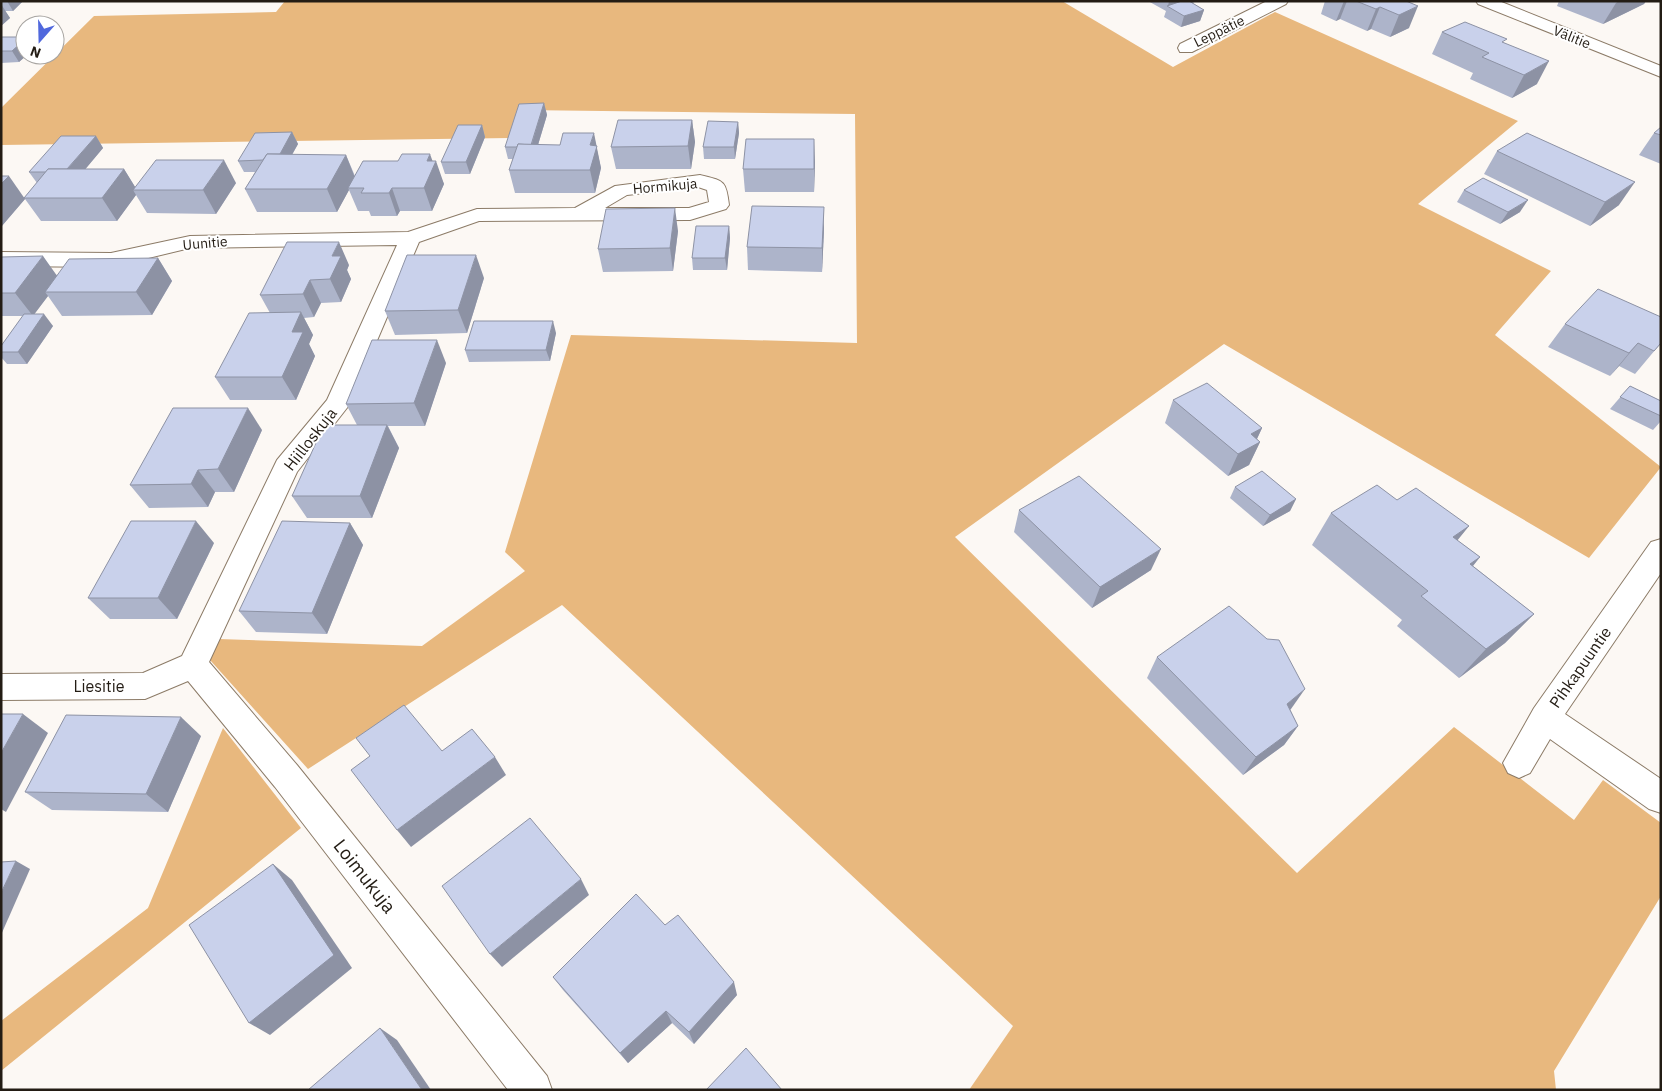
<svg xmlns="http://www.w3.org/2000/svg" width="1662" height="1091" viewBox="0 0 1662 1091" font-family="'IBM Plex Sans',sans-serif">
<rect width="100%" height="100%" fill="#fcf8f4"/>
<g fill="#e8b87e">
<polygon points="285,1 1062,1 1173,67 1275,12 1518,121 1418,204 1551,271 1495,335 1661,467 1589,558 1224,344 955,537 1297,873 1454,727 1574,820 1603,780 1661,823 1661,896 1554,1071 1556,1090 969,1090 1013,1026 562,605 308,769 210,660 219,639 422,646 525,571 505,552 571,335 857,343 855,114 522,110 513,138 1,145 1,108 94,16 276,12"/>
<polygon points="223,728 301,828 1,1071 1,1021 148,908"/>
</g>
<g fill="none" stroke-linecap="round" stroke-linejoin="round">
<g stroke="#8c7b67" stroke-width="2">
<g id="minor">
<polygon points="1267,1 1288,1 1286,4 1192,52 1180,52 1178,48 1180,44"/>
<polygon points="1476,1 1499,1 1661,66 1661,77 1478,4"/>
<path d="M700,175c24,6 26,5 29,30l-3,4 -36,11 -211,1 -60,21 -69,162 -53,68 -88,190 88,103 250,311 5,14h-44l-233,-303 -87,-106 -43,18 -144,1v-26l142,-1 39,-17 95,-196 50,-60 70,-155 -207,3 -79,19 -110,-1v-14l110,1 79,-17 218,-4 69,-23 98,-1 40,-22zM698,187l9,3 2,12 -20,6h-84l22,-13z"/>
<polygon points="1661,539 1661,573 1565,714 1661,779 1661,813 1649,809 1550,739 1530,773 1519,778 1508,773 1503,763 1534,708 1651,542"/>
</g>
</g>
<use href="#minor" fill="#fff" fill-rule="evenodd"/>
</g>
<g fill="#adb4ca">
<polygon points="1,1 23,1 13,11 5,11 10,18 1,26"/>
<polygon points="1148,1 1197,1 1192,3 1204,10 1200,21 1181,27 1164,17 1166,11"/>
<polygon points="1325,1 1406,1 1409,28 1390,37 1371,29 1367,31 1340,19 1336,21 1321,14"/>
<polygon points="1559,1 1646,1 1644,4 1603,24 1557,6"/>
<polygon points="1442,32 1505,43 1537,84 1512,98 1470,79 1473,73 1432,54"/>
<polygon points="1,37 25,55 27,55 19,62 1,63"/>
<polygon points="544,103 547,115 538,145 596,146 601,168 595,193 515,193 509,170 513,159 508,159 505,147"/>
<polygon points="692,120 695,142 691,169 616,169 611,147"/>
<polygon points="738,122 739,133 735,159 704,159 703,147"/>
<polygon points="482,125 485,137 470,174 445,174 441,162"/>
<polygon points="292,132 298,144 292,155 346,155 355,176 433,161 444,184 432,211 400,211 397,216 371,216 369,211 358,211 349,190 337,212 257,212 245,189 255,172 244,172 238,161"/>
<polygon points="1654,133 1661,135 1661,164 1639,155"/>
<polygon points="96,136 103,148 85,169 124,169 135,187 236,183 216,214 147,213 136,195 117,221 41,221 25,199 1,227 1,176 24,198 37,183 29,172"/>
<polygon points="1497,151 1619,205 1590,226 1484,174"/>
<polygon points="815,162 814,192 745,192 743,169"/>
<polygon points="1464,190 1520,212 1500,224 1457,202"/>
<polygon points="729,226 730,238 727,270 693,270 692,258"/>
<polygon points="824,230 822,272 748,270 747,247"/>
<polygon points="678,231 673,271 603,272 598,249"/>
<polygon points="1,257 57,275 158,258 172,281 152,315 62,316 48,296 34,314 53,326 27,364 7,364 1,357 1,346 23,316 1,316"/>
<polygon points="349,265 347,270 351,279 341,302 321,303 314,317 304,318 313,335 309,344 315,356 296,400 230,400 215,377 270,313 260,295"/>
<polygon points="484,278 467,333 395,335 385,311"/>
<polygon points="1565,324 1661,343 1635,374 1619,366 1610,376 1548,347"/>
<polygon points="556,333 550,361 469,362 465,350"/>
<polygon points="446,363 425,426 388,426 399,448 372,518 307,518 292,496 357,425 346,404"/>
<polygon points="1630,386 1661,401 1661,421 1653,430 1610,409"/>
<polygon points="1173,400 1262,428 1257,439 1260,442 1249,465 1228,476 1165,423"/>
<polygon points="262,430 234,492 215,492 208,507 149,508 130,485"/>
<polygon points="1235,487 1296,499 1290,511 1263,526 1230,498"/>
<polygon points="1397,500 1469,526 1457,540 1480,557 1473,566 1534,614 1505,643 1459,678 1397,626 1402,620 1312,545 1331,513"/>
<polygon points="1019,510 1151,570 1092,608 1014,532"/>
<polygon points="350,523 363,545 327,634 256,632 239,611"/>
<polygon points="214,543 177,619 110,619 88,598"/>
<polygon points="1157,657 1290,709 1298,726 1284,745 1243,775 1147,678"/>
<polygon points="201,736 168,812 52,810 25,792"/>
<polygon points="665,925 737,995 694,1044 672,1023 628,1063 563,990 553,977"/>
</g>
<g fill="#8d92a4">
<polygon points="7,1 23,1 13,11"/>
<polygon points="1169,1 1197,1 1173,9 1168,6"/>
<polygon points="1344,1 1347,1 1340,19 1336,21"/>
<polygon points="1619,1 1646,1 1644,4 1603,24 1616,3"/>
<polygon points="1,4 10,18 1,26"/>
<polygon points="1418,6 1409,28 1390,37 1399,15"/>
<polygon points="1380,7 1371,29 1367,31 1376,9"/>
<polygon points="1204,10 1200,21 1181,27 1184,16"/>
<polygon points="25,39 25,55 27,55 19,62 12,51"/>
<polygon points="1549,61 1537,84 1512,98 1524,75"/>
<polygon points="544,103 547,115 534,158 531,147"/>
<polygon points="692,120 695,142 691,169 688,146"/>
<polygon points="738,122 739,133 735,159 734,147"/>
<polygon points="482,125 485,137 470,174 466,162"/>
<polygon points="292,132 298,144 282,172 277,160"/>
<polygon points="594,133 601,168 595,193 590,170 590,145"/>
<polygon points="96,136 103,148 73,184 65,172"/>
<polygon points="814,139 815,162 814,192"/>
<polygon points="430,154 434,165 436,161 444,184 432,211 424,188 427,161"/>
<polygon points="346,155 355,178 348,188 349,190 337,212 327,189"/>
<polygon points="224,160 236,183 216,214 203,190"/>
<polygon points="124,169 137,190 133,190 136,195 117,221 102,198"/>
<polygon points="9,176 25,199 1,227 1,184"/>
<polygon points="1635,182 1619,205 1590,226 1605,202"/>
<polygon points="392,188 400,211 397,216 389,193"/>
<polygon points="1528,200 1520,212 1500,224 1508,212"/>
<polygon points="824,207 824,230 822,272 822,248"/>
<polygon points="675,208 678,231 673,271 670,248"/>
<polygon points="729,226 730,238 727,270 725,258"/>
<polygon points="339,242 349,265 347,270 351,279 341,302 330,279 332,256"/>
<polygon points="476,255 484,278 467,333 458,310"/>
<polygon points="43,256 60,280 45,292 48,296 33,316 15,293"/>
<polygon points="158,258 172,281 152,315 136,292"/>
<polygon points="310,280 321,303 314,317 303,294"/>
<polygon points="301,312 313,335 309,344 315,356 296,400 282,377 292,332"/>
<polygon points="44,314 53,326 27,364 18,352"/>
<polygon points="553,321 556,333 550,361 546,350"/>
<polygon points="437,340 446,363 425,426 414,403"/>
<polygon points="1638,343 1619,366 1610,376 1629,353"/>
<polygon points="248,408 262,430 234,492 218,469"/>
<polygon points="387,425 399,448 372,518 360,496"/>
<polygon points="1262,428 1254,445 1260,442 1249,465 1228,476 1238,454 1251,434"/>
<polygon points="198,470 215,492 208,507 191,484"/>
<polygon points="1296,499 1290,511 1263,526 1270,515"/>
<polygon points="196,521 214,543 177,619 158,598"/>
<polygon points="350,523 363,545 327,634 312,613"/>
<polygon points="1469,526 1444,557 1453,537"/>
<polygon points="1161,549 1151,570 1092,608 1100,587"/>
<polygon points="1480,557 1455,588 1470,564"/>
<polygon points="1534,614 1505,643 1459,678 1486,649"/>
<polygon points="1305,689 1291,709 1273,724 1287,704"/>
<polygon points="23,714 48,733 6,812 1,809 1,753"/>
<polygon points="181,717 201,736 168,812 146,794"/>
<polygon points="1298,726 1284,745 1243,775 1256,757"/>
<polygon points="495,757 506,775 411,847 397,830"/>
<polygon points="16,861 30,869 1,935 1,893"/>
<polygon points="273,864 292,880 352,968 270,1035 249,1023"/>
<polygon points="581,879 589,895 502,967 490,954"/>
<polygon points="734,982 737,995 694,1044 689,1032"/>
<polygon points="666,1011 672,1023 628,1063 620,1053"/>
<polygon points="380,1028 397,1040 431,1090 422,1090"/>
</g>
<g fill="#c9d1eb" stroke="#8d92a4">
<polygon points="1182,1 1189,1 1204,10 1184,16 1167,6"/>
<polygon points="1356,1 1406,1 1418,6 1399,15 1380,7 1376,9"/>
<polygon points="1465,22 1507,39 1502,42 1549,61 1524,75 1482,57 1489,53 1442,32"/>
<polygon points="1,37 25,37 25,39 12,51 1,51"/>
<polygon points="544,103 531,145 518,144 517,147 505,147 519,104"/>
<polygon points="618,120 692,120 688,146 611,147"/>
<polygon points="708,121 738,122 734,147 703,147"/>
<polygon points="458,125 482,125 466,162 441,162"/>
<polygon points="1661,127 1661,135 1654,133"/>
<polygon points="292,132 280,154 267,154 263,160 238,161 255,133"/>
<polygon points="563,133 594,133 590,145 597,146 590,170 509,170 518,144 560,145"/>
<polygon points="1527,133 1635,182 1605,202 1497,151"/>
<polygon points="61,136 96,136 67,169 48,169 46,172 29,172"/>
<polygon points="746,139 814,139 814,169 743,169"/>
<polygon points="267,154 346,155 327,189 245,189"/>
<polygon points="402,154 430,154 427,161 436,161 424,188 392,188 389,193 361,193 364,188 348,188 363,161 398,161"/>
<polygon points="156,160 224,160 203,190 133,190"/>
<polygon points="48,169 124,169 102,198 24,198"/>
<polygon points="1,176 9,176 1,184"/>
<polygon points="1483,178 1528,200 1508,212 1464,190"/>
<polygon points="752,206 824,207 822,248 747,247"/>
<polygon points="675,208 670,248 598,249 606,209"/>
<polygon points="696,226 729,226 725,258 692,258"/>
<polygon points="287,242 339,242 332,256 341,256 330,279 310,280 303,294 260,295"/>
<polygon points="407,255 476,255 458,310 385,311"/>
<polygon points="43,256 15,293 1,293 1,257"/>
<polygon points="158,258 136,292 45,292 69,259"/>
<polygon points="1598,289 1661,317 1661,343 1654,351 1638,343 1629,353 1565,324"/>
<polygon points="301,312 292,332 303,332 282,377 215,377 249,313"/>
<polygon points="24,314 44,314 18,352 1,352 1,346"/>
<polygon points="474,321 553,321 546,350 465,350"/>
<polygon points="372,340 437,340 414,403 346,404"/>
<polygon points="1207,383 1262,428 1251,434 1260,442 1238,454 1173,400"/>
<polygon points="1630,386 1661,401 1661,416 1620,397"/>
<polygon points="173,408 248,408 218,469 198,470 191,484 130,485"/>
<polygon points="324,425 387,425 360,496 292,496"/>
<polygon points="1262,471 1296,499 1270,515 1235,487"/>
<polygon points="1079,476 1161,549 1100,587 1019,510"/>
<polygon points="1377,485 1397,500 1416,488 1469,526 1453,537 1480,557 1470,564 1534,614 1486,649 1421,596 1428,591 1331,513"/>
<polygon points="131,521 196,521 158,598 88,598"/>
<polygon points="282,521 350,523 312,613 239,611"/>
<polygon points="1229,606 1267,639 1279,640 1305,689 1287,704 1298,726 1256,757 1157,657"/>
<polygon points="404,705 442,751 472,729 495,757 397,830 351,770 370,756 356,738"/>
<polygon points="1,714 23,714 1,753"/>
<polygon points="66,715 181,717 146,794 25,792"/>
<polygon points="530,818 581,879 490,954 442,886"/>
<polygon points="16,861 1,893 1,862"/>
<polygon points="273,864 334,955 249,1023 189,925"/>
<polygon points="636,894 665,925 678,915 734,982 689,1032 666,1011 620,1053 553,977"/>
<polygon points="380,1028 422,1090 308,1090"/>
<polygon points="746,1048 782,1090 706,1090"/>
</g>
<g text-anchor="middle" stroke-width="4" stroke-linejoin="round" paint-order="stroke">
<g font-size="14" fill="#231c14" stroke="#fff">
<text transform="translate(1219 31) rotate(-26)" y="5">Leppätie</text>
<text transform="translate(1572 37) rotate(22)" y="5">Välitie</text>
<text transform="translate(665 186) rotate(-5)" y="5">Hormikuja</text>
<text transform="translate(205 243) rotate(-5)" y="5">Uunitie</text>
</g>
<g font-size="16" fill="#231c14" stroke="#fff">
<text transform="translate(310 439) rotate(-52)" y="6">Hiilloskuja</text>
<text transform="translate(1580 667) rotate(-55)" y="6">Pihkapuuntie</text>
<text x="99" y="692">Liesitie</text>
</g>
<g font-size="19" fill="#231c14" stroke="#fff">
<text transform="translate(365 876) rotate(52)" y="7">Loimukuja</text>
</g>
</g>
<rect width="1662" height="1091" fill="none" stroke="#231c14" stroke-width="5"/>
<g transform="translate(40 40) rotate(200)"><circle r="24" fill="#ffffff" stroke="#a7a4a1"/>
<path d="M0-4L9 19L0 12L-9 19Z" fill="#5068dd"/>
<text y="-8" font-size="14" font-weight="bold" text-anchor="middle" fill="#231c14">N</text>
</g>
</svg>
